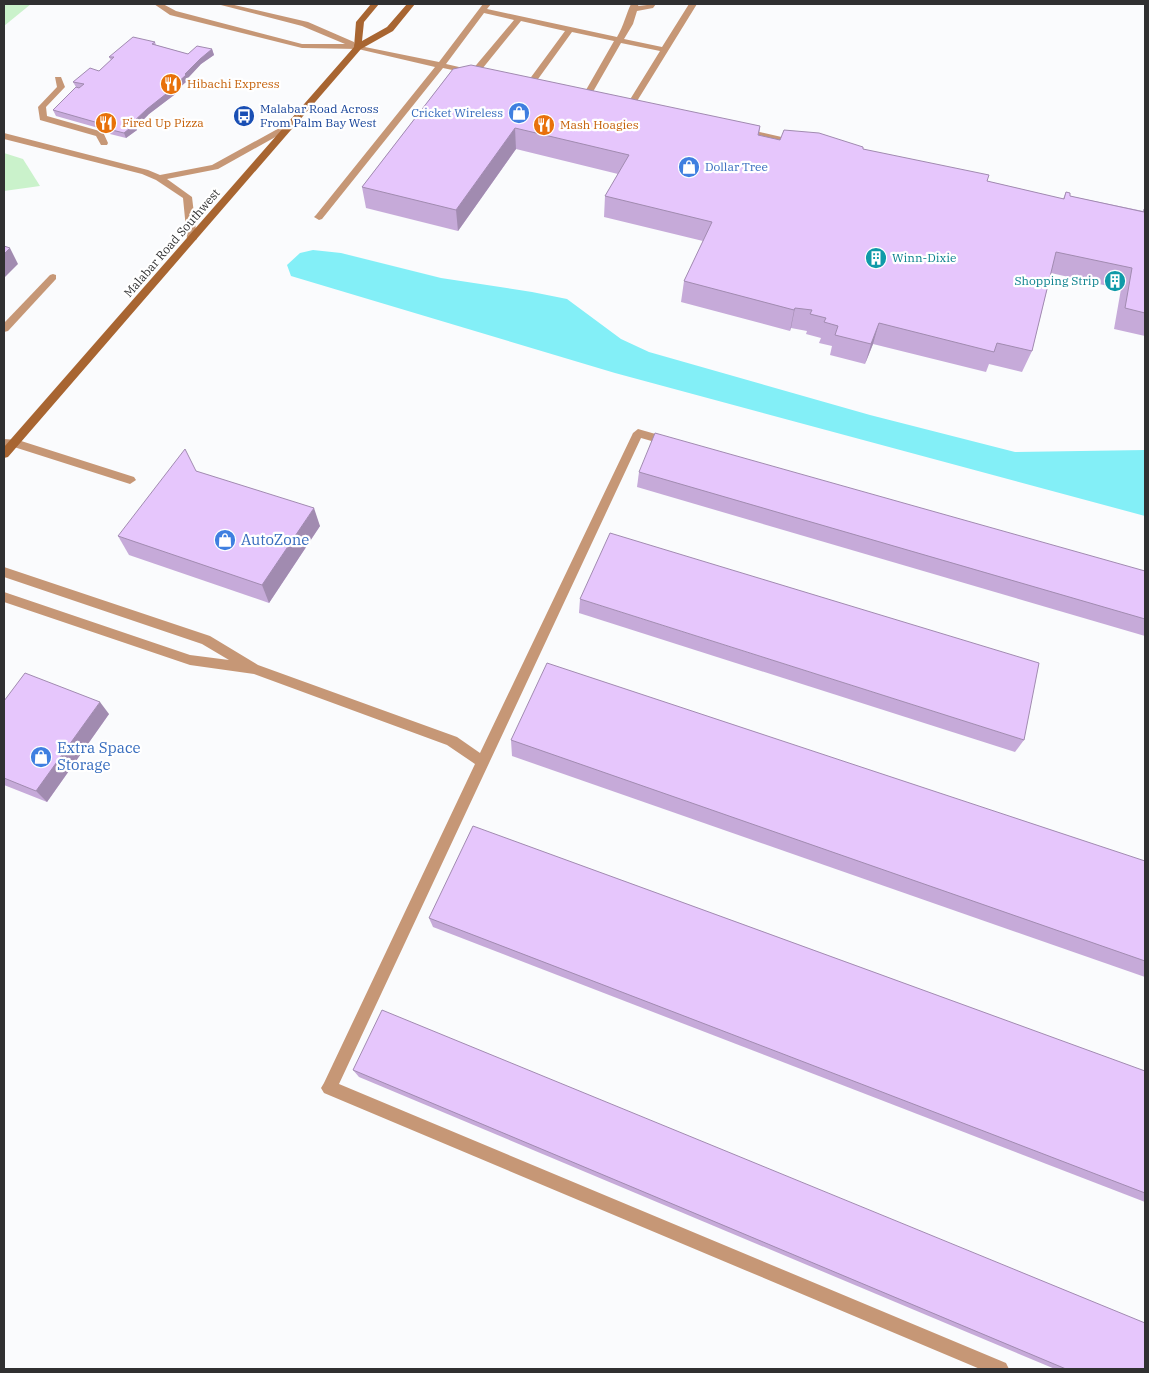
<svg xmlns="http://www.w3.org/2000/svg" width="1149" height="1373" viewBox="0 0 1149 1373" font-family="'IBM Plex Serif',serif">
<rect width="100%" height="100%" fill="#fafbfd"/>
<g fill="#caf2cb">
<polygon points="4,4 31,4 4,26"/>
<polygon points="4,153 23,159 40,186 4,191"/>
</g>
<polygon fill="#83eff7" points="313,250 341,253 441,278 532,292 567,299 621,339 649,352 870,415 1015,452 1145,450 1145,516 615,373 291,276 287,265 300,253"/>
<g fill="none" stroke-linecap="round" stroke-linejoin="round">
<g fill="#c69776" fill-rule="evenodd">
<path d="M154,4h9l13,7 126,33h43l-43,-18 -85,-22h13l78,18 46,20 1,3 84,17 44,-58h8l-4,5 130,28c7,-12 9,-23 14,-33h8l-1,2 18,-2 -3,4 -16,3 -4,13 -9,15 38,8 27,-43h8l-63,102 -4,3 -4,-3 34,-55 -39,-8 -31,54 -4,3 -4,-3 32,-56 -42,-9 -39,54h-3l-4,-2 39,-53 -44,-10 -43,53h-7l-28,-6 -121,151 -3,1 -5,-3 2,-2 119,-148 -77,-18 -56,-1 -132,-33zM484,13l30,7 -42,50 -26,-6z"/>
<polygon points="55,77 61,77 65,87 46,107 47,116 103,132 108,143 107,145 101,145 96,136 40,120 38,107 57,87"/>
<polygon points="292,121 296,124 295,126 218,169 167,179 192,197 197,239 192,242 187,239 183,198 156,180 142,174 4,139 4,133 148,170 160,175 212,165"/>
<polygon points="742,128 799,141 800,143 796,146 739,133 739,129"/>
<polygon points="53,274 56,275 56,279 8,331 4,332 4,323 50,275"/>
<polygon points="638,429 673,439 674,442 669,446 641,438 339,1084 1006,1363 1009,1369 980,1369 324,1093 321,1088 324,1083 475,764 447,745 254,674 190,665 4,602 4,592 190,655 229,660 202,644 4,577 4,567 210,636 258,665 457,737 480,753 633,433"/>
<polygon points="4,439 18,440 134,477 136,480 130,484 14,447 4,447"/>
</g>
<polygon fill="#a86531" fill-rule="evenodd" points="371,4 379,4 364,22 362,41 387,27 407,4 415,4 393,31 361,49 8,457 4,458 4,447 354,47 356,22"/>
</g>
<g fill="#c6aad9">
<polygon points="155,42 156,45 188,54 212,49 214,55 201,64 187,79 187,81 177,90 178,92 149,114 136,127 137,130 126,138 110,134 109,131 56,116 53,110 76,87 73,82 99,71 111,60 109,57"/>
<polygon points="453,69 760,126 759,135 780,140 863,149 987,181 1063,199 1066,192 1070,196 1143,211 1144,209 1145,209 1145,336 1114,329 1121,289 1051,273 1032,351 1022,372 989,364 986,372 873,344 865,364 830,355 832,346 819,343 821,338 806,334 807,331 791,328 790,331 681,302 684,281 703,241 604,217 605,196 618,174 516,149 458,231 366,208 362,187"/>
<polygon points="196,471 320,526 269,603 129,555 118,536"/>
<polygon points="639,472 1145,571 1145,636 637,487"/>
<polygon points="580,599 1024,740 1015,752 579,613"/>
<polygon points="4,701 109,714 47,802 4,785"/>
<polygon points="511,740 1145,861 1145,977 512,756"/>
<polygon points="429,918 1145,1071 1145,1202 433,927"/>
<polygon points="353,1070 1145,1369 1055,1369 359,1077"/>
</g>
<g fill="#a18bb0">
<polygon points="212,49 214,55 201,64 187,79 187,81 177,90 178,92 149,114 136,127 137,130 126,138 124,133 132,123 200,59"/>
<polygon points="515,128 516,149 458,231 456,210"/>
<polygon points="10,248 18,264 4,278 4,254"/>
<polygon points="795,308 791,328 790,331 794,310"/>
<polygon points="879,323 873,344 865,364 871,344"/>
<polygon points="314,508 320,526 269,603 262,585"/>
<polygon points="100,702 109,714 47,802 36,791"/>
</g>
<g fill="#e6c6fc" stroke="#a18bb0">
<polygon points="133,37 155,42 152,44 188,54 197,46 212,49 200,59 185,74 186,75 176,84 176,86 147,109 132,123 135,124 124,133 108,129 109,126 53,110 76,87 79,88 84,84 73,82 90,68 99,71 114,57 109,57"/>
<polygon points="471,65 760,126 758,135 780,140 784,130 819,133 863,147 863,149 989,175 987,181 1064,199 1066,192 1070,193 1070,196 1144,212 1144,209 1145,209 1145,313 1125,308 1132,268 1056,252 1032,351 997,343 994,352 879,323 871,344 835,335 838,326 824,322 826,318 810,314 812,310 795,308 794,310 684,281 712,222 605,196 629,155 515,128 456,210 362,187 453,69"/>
<polygon points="4,246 10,248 4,254"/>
<polygon points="655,433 1145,571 1145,619 639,472"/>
<polygon points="185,449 196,471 314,508 262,585 118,536"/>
<polygon points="610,533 1039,663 1024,740 580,599"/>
<polygon points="547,663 1145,861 1145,961 511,740"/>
<polygon points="25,673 100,702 36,791 4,778 4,701"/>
<polygon points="473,826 1145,1071 1145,1193 429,918"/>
<polygon points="382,1010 1145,1323 1145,1369 1066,1369 353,1070"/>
</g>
<defs>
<g id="restaurant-disc" transform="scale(1.125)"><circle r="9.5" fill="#e8710a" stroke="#fff"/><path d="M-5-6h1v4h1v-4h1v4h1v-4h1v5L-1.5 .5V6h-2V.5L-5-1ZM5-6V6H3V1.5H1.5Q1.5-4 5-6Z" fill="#fff"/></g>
<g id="shop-disc" transform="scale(1.125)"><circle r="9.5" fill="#3f7fe0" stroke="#fff"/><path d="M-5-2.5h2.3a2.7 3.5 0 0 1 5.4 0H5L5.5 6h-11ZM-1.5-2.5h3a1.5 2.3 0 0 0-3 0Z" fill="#fff"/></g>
<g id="bus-disc" transform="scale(1.125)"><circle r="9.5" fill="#1a4fb4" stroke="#fff"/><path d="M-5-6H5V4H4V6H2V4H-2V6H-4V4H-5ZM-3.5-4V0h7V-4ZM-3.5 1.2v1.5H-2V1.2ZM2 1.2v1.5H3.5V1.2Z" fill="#fff"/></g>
<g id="building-disc" transform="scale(1.125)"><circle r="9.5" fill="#0f9aa8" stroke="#fff"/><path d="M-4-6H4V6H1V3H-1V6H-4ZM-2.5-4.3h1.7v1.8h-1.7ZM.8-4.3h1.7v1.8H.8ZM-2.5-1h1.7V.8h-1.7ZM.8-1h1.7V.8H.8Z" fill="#fff"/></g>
</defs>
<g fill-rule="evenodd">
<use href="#restaurant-disc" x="171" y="84"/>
<use href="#shop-disc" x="519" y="113"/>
<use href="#bus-disc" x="244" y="116"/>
<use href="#restaurant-disc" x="106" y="123"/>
<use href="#restaurant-disc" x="544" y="125"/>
<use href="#shop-disc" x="689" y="167"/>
<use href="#building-disc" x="876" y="258"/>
<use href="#building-disc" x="1115" y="281"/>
<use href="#shop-disc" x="225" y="540"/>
<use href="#shop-disc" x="41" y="757"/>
</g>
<g text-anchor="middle" stroke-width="4.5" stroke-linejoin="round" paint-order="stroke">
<g font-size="12" fill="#c56008" stroke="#fff" text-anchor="start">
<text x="187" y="88">Hibachi Express</text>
<text x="122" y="127">Fired Up Pizza</text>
<text x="560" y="129">Mash Hoagies</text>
</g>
<g font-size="12" fill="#164399" stroke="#fff" text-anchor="start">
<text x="260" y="113">Malabar Road Across<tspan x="260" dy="14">From Palm Bay West</tspan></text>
</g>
<g font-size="12" fill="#366cbe" stroke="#fff" text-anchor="end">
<text x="503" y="117">Cricket Wireless</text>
<text x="705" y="171" text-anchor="start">Dollar Tree</text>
</g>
<g font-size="12" fill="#303031" stroke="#fff">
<text transform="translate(172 243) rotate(-49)" y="4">Malabar Road Southwest</text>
</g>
<g font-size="12" fill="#0d838f" stroke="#fff" text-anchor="start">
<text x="892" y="262">Winn-Dixie</text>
<text x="1099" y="285" text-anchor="end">Shopping Strip</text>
</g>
<g font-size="15" fill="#366cbe" stroke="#fff" text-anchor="start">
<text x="241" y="545">AutoZone</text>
<text x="57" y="753">Extra Space<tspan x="57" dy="17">Storage</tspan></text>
</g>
</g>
<rect width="1149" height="1373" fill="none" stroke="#303031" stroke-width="10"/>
</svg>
